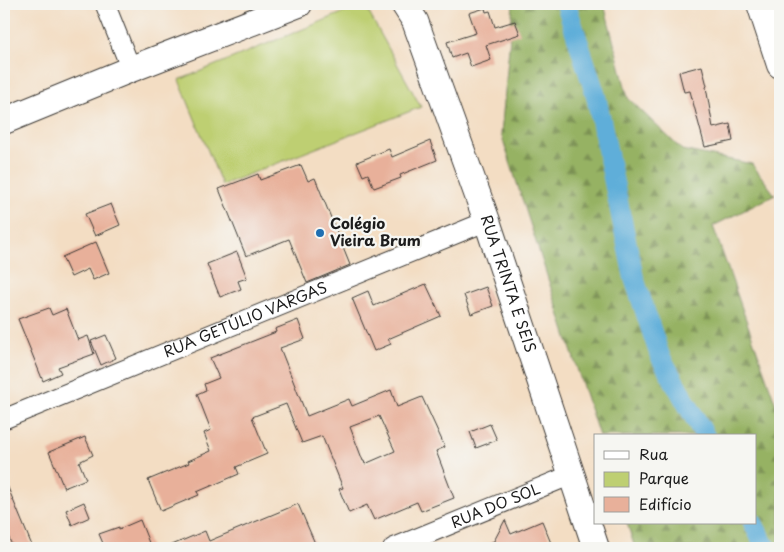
<svg xmlns="http://www.w3.org/2000/svg" width="784" height="552" viewBox="0 0 784 552" font-family="'Playpen Sans',sans-serif">
<defs>
<pattern id="forest-firs" width="22" height="20" patternUnits="userSpaceOnUse" patternTransform="scale(1.25)"><rect width="22" height="20" fill="#96b264"/><path d="M5 1l3.5 6h-7zM16 11l3.5 6h-7z" fill="#7a9052"/></pattern>
</defs>
<rect width="100%" height="100%" fill="#f6f6f2"/>
<filter id="ink" filterUnits="userSpaceOnUse"><feTurbulence type="fractalNoise" baseFrequency=".02" numOctaves="2"/><feDisplacementMap in="SourceGraphic" scale="10" xChannelSelector="R" yChannelSelector="G"/><feConvolveMatrix kernelMatrix="1 2 1 2 8 2 1 2 1" color-interpolation-filters="sRGB"/></filter>
<filter id="wash" filterUnits="userSpaceOnUse"><feTurbulence type="fractalNoise" baseFrequency=".0096" numOctaves="4" result="noise"/><feDisplacementMap in="SourceGraphic" scale="20" xChannelSelector="R" yChannelSelector="G"/><feGaussianBlur stdDeviation="1.12" result="paint"/><feColorMatrix in="noise" values="0 0 0 0 0 0 0 0 0 0 0 0 0 0 0 0 0 1.4 0 .05"/><feComposite in="paint" operator="in"/></filter>
<g filter="url(#wash)">
<rect width="100%" height="100%" fill="#f3ddc3"/>
<polygon fill="#becf72" stroke="#6d7647" points="364,4 421,107 222,185 179,80"/>
<polygon fill="url(#forest-firs)" stroke="#596740" points="513,4 604,4 628,98 682,150 752,164 775,195 713,226 780,416 780,548 635,548 627,523 755,523 755,436 599,436 501,134"/>
<g fill="none" stroke-linecap="round" stroke-linejoin="round">
<g stroke="#5faed9" stroke-width="20">
<polyline points="566,4 596,96 634,278 660,356 705,436"/>
<polyline points="753,523 766,548"/>
</g>
</g>
<g id="blocks">
<g fill="#e8b09a" fill-rule="evenodd">
<polygon points="485,8 486,12 490,11 495,27 515,21 520,34 486,45 491,60 471,67 466,53 452,58 447,42 476,33 469,13"/>
<polygon points="702,66 707,86 706,87 713,128 730,124 733,141 705,147 690,91 684,92 679,72"/>
<polygon points="430,141 437,160 400,175 401,178 374,188 368,174 363,176 357,162 389,149 392,157"/>
<polygon points="301,165 308,181 315,178 350,265 307,283 289,239 246,256 219,189 258,174 260,180"/>
<polygon points="111,204 120,225 95,236 85,214"/>
<polygon points="96,242 109,273 93,280 88,269 71,277 62,257"/>
<polygon points="237,252 247,278 238,281 241,289 220,297 207,264"/>
<polygon points="426,284 441,316 388,339 391,344 374,351 352,298 368,291 374,306"/>
<polygon points="486,287 493,306 471,314 464,295"/>
<polygon points="49,308 52,315 66,309 78,340 88,336 94,354 58,367 61,373 43,381 18,319"/>
<path d="M298,320l7,19 -25,9 27,68 42,-17 3,7 39,-16 6,17 25,-10 23,50 -9,4 18,47 -33,13 -4,-9 -43,18 -7,-15 -18,8 -10,-24 4,-1 -21,-52 -20,7 -16,-39 -34,13 15,37 -31,13 3,7 -42,18 2,3 -38,16 -13,-31 41,-17 -1,-2 23,-10 -7,-18 7,-3 -14,-36 9,-4 -2,-6 15,-6 -9,-20 66,-26 -1,-3zM379,416l16,35 -30,13 -1,-3h-1l-13,-34z"/>
<polygon points="106,335 116,358 101,365 91,341"/>
<polygon points="490,424 497,440 476,448 470,432"/>
<polygon points="85,437 93,455 79,462 86,479 64,488 49,452"/>
<polygon points="4,478 33,548 13,548 4,526"/>
<polygon points="84,502 90,517 72,525 66,510"/>
<polygon points="298,504 317,548 165,548 205,531 209,541"/>
<polygon points="140,520 151,548 105,548 99,534 119,527 119,529"/>
<polygon points="505,520 511,534 542,521 553,548 477,548 494,541"/>
</g>
</g>
</g>
<g filter="url(#ink)">
<use href="#blocks" fill-opacity="0" stroke="#3c3935" stroke-width="1"/>
<g fill="none" stroke-linecap="round" stroke-linejoin="round">
<g stroke="#3c3935" stroke-width="21">
<g id="street">
<polyline points="105,4 131,69"/>
<path id="s1" d="M4,419l483,-198"/>
<path id="s2" d="M393,548l178,-73"/>
</g>
</g>
<g stroke="#3c3935" stroke-width="28">
<g id="secondary">
<path id="s3" d="M404,4l11,17 72,200 109,327"/>
<polyline points="760,4 780,65"/>
<polyline points="4,121 131,69 299,4"/>
</g>
</g>
<use href="#street" stroke="#fff" stroke-width="19"/>
<use href="#secondary" stroke="#fff" stroke-width="26"/>
</g>
</g>
<circle fill="#1f6fb2" stroke="#f6f6f2" stroke-width="2" cx="320" cy="233" r="5"/>
<g text-anchor="middle" stroke-width="4.5" stroke-linejoin="round" paint-order="stroke">
<g font-size="15" font-weight="bold" fill="#1c1c1c" stroke="#f6f6f2" text-anchor="start">
<text x="330" y="229">Colégio<tspan x="330" dy="17">Vieira Brum</tspan></text>
</g>
<g font-size="15" fill="#1c1c1c" stroke="#f6f6f2">
<text dy="5" stroke="none"><textPath href="#s3" startOffset="299">RUA TRINTA E SEIS</textPath></text>
<text dy="5" stroke="none"><textPath href="#s1" startOffset="261">RUA GETÚLIO VARGAS</textPath></text>
<text dy="5" stroke="none"><textPath href="#s2" startOffset="111">RUA DO SOL</textPath></text>
</g>
</g>
<rect width="784" height="552" fill="none" stroke="#f6f6f2" stroke-width="20"/>
<rect x="594" y="434" width="162" height="90" fill="#f6f6f2" stroke="#9f9f9c"/>
<rect x="604" y="451" width="25" height="8" fill="#ffffff" stroke="#9f9f9c"/>
<text x="639" y="460" font-size="15" fill="#1c1c1c">Rua</text>
<rect x="604" y="472" width="25" height="15" fill="#becf72" stroke="#9f9f9c"/>
<text x="639" y="484" font-size="15" fill="#1c1c1c">Parque</text>
<rect x="604" y="497" width="25" height="15" fill="#e8b09a" stroke="#9f9f9c"/>
<text x="639" y="510" font-size="15" fill="#1c1c1c">Edifício</text>
</svg>
